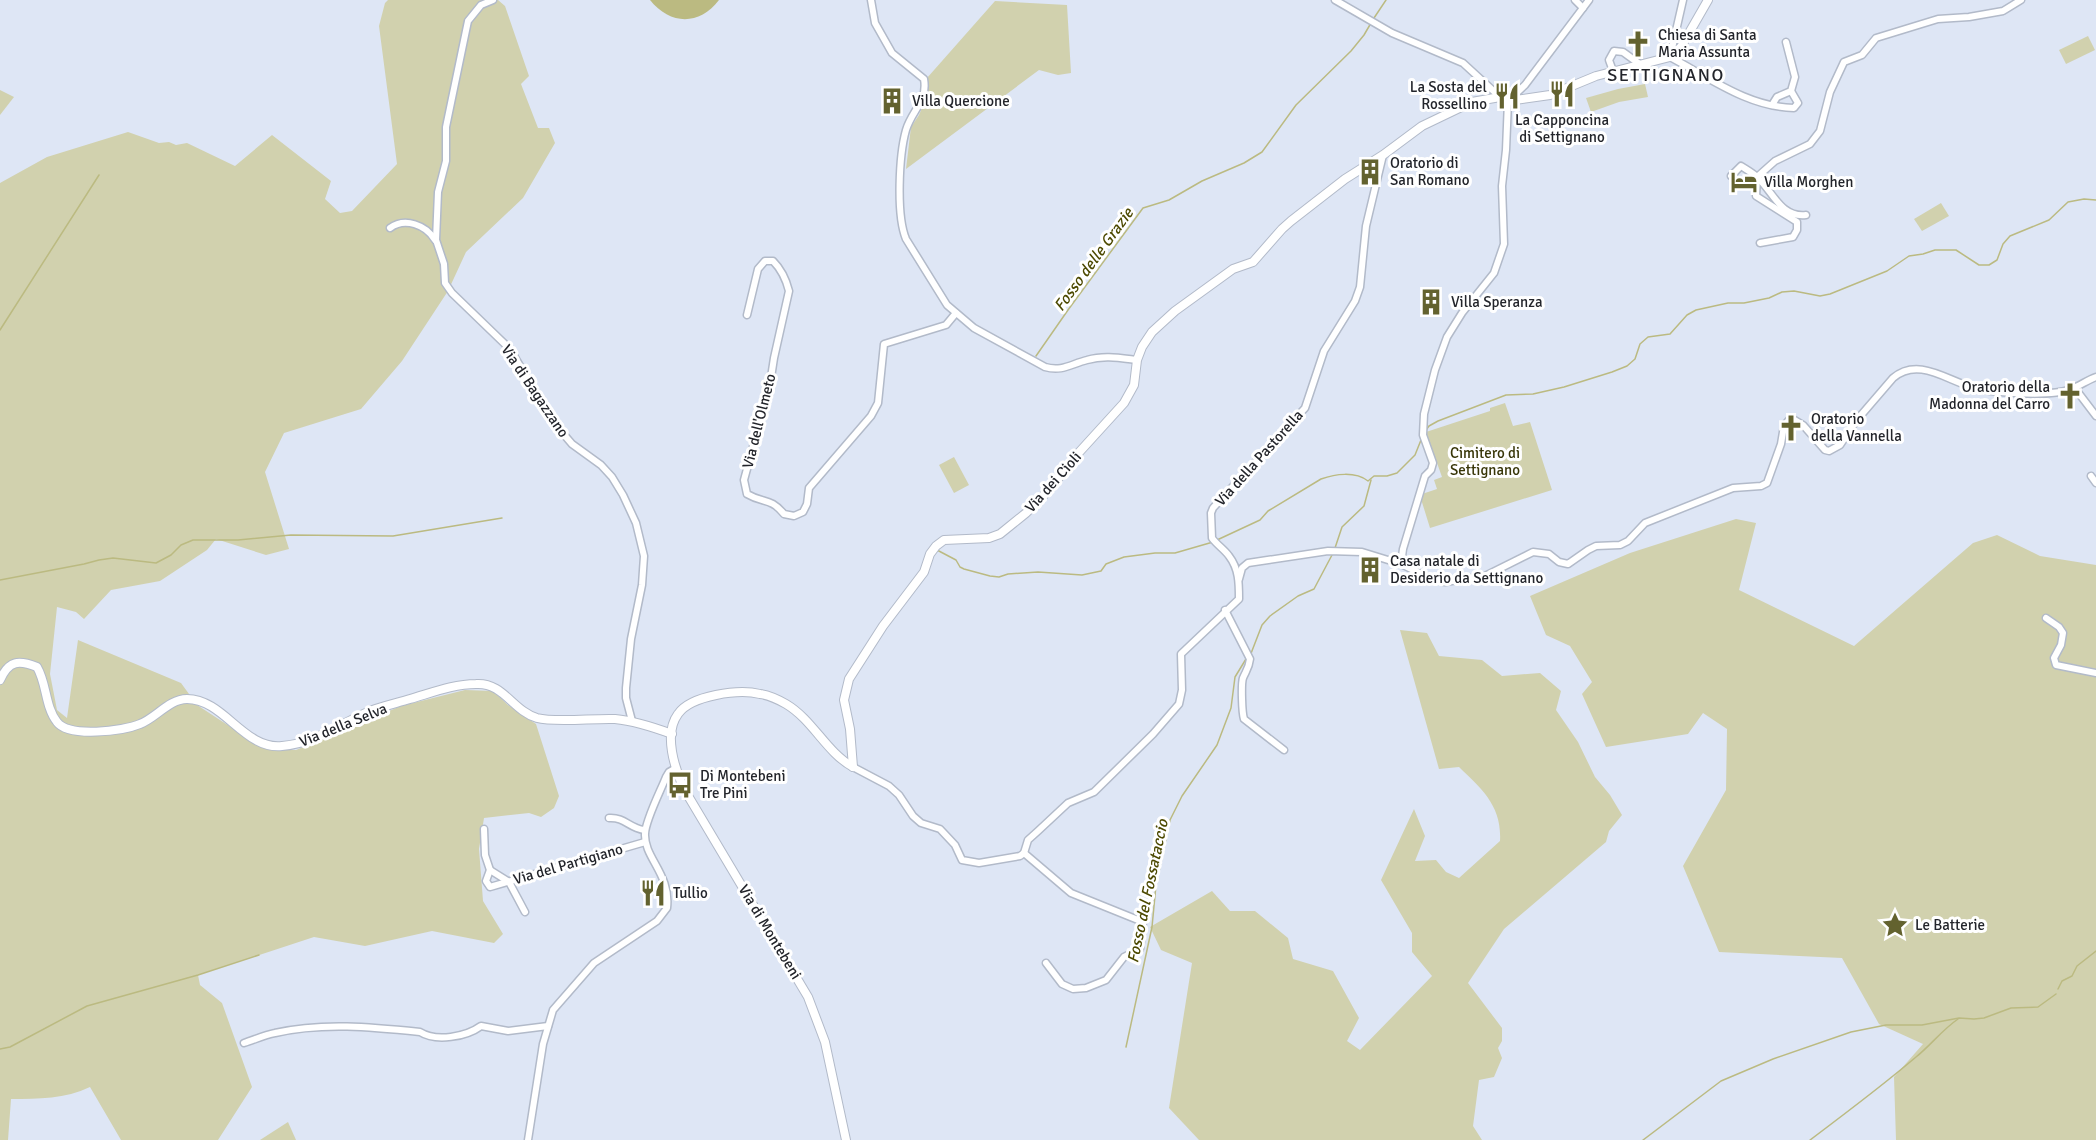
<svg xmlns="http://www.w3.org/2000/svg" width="2096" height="1140" viewBox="0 0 2096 1140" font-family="Signika,sans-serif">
<rect width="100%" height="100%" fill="#dee6f5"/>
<g fill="#d1d1ae">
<path d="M388,0h110l7,6 24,70 -8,8 17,44h11l6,15 -32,55 -57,54 -18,39 -46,70 -41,48 -77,24 -19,39 24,77 -23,6 -50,-16 -9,11 -47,31 -49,9 -27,29 -8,-7 -19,-5 -7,67 7,36 10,8 11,-78 103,43 16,22 66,43 33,2 105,-44 64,-16 28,1 15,14 28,19 23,72 -5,12 -13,9 -12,-4 -45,5 -5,31 4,52 20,33 -9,9 -62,-12 -67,15 -51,-9 -116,38 2,10 22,18 30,84 -34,53h-97l-31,-53c-25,12 -51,12 -79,12l-3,41h-8v-957l47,-26 81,-25 31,11 10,-1 7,3 11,-2 48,23 37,-31 59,46 -6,18 15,14 12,-2 45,-47 -18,-138 6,-23z"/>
<polygon points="995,1 1067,5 1071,73 1058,75 1039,70 906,169 911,127 919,115 928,94 927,78"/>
<polygon points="2088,36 2095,50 2066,64 2059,50"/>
<polygon points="1645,84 1648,97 1619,102 1591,112 1586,98 1618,89"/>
<polygon points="0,90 14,97 0,115"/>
<polygon points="1941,203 1949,216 1922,231 1914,219"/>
<polygon points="1505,403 1513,426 1530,422 1552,490 1430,528 1421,499 1422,494 1437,489 1434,480 1442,477 1426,432 1490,411 1490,408"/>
<polygon points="954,457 969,485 954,493 939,465"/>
<polygon points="1736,519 1756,523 1739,590 1854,646 1973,543 1997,535 2040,556 2096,565 2096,1140 1896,1140 1894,1077 1923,1044 1879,1024 1842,958 1719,952 1683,866 1726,790 1727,729 1703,713 1688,734 1606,747 1582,694 1592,682 1570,646 1546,635 1530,596 1630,553"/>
<path d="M1400,630l27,3 12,23 43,4 20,16 38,-3 21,18 -5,19 22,32 17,35 15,18 12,20 -13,16 -3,11 -102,87 -36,54 34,45v13l-4,7 4,10 -8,19 -15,3 -6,46 9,14h-283l-30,-32 23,-145 -31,-13 -11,-23 62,-36 18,20h25l33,27 5,21 40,12 26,47 -12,23 13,9 72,-74 -20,-24v-19l-31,-53 33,-71 11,27 -10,25 21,-1 10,12 13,6 41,-37c2,-35 -18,-52 -41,-74l-20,2z"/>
<polygon points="288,1122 296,1140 260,1140"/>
</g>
<path fill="#bbba81" d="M650,0h69c-20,26 -49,25 -69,0z"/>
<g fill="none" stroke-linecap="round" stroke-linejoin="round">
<g stroke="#bbba81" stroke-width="1.5">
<polyline points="1374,18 1386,0"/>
<polyline points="0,330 99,175"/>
<polyline points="1036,356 1068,310 1143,208 1169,200 1202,181 1244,163 1262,152 1296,105 1351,51 1364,35 1371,23"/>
<polyline points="1426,430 1429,426 1438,421 1506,395 1533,394 1564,387 1612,372 1627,366 1635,359 1640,344 1648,337 1670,334 1687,315 1696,310 1728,303 1744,303 1769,298 1782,292 1794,291 1820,296 1830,294 1887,271 1909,256 1923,254 1935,250 1956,250 1979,265 1989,265 1997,260 2003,244 2010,236 2049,220 2068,202 2084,199 2096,200"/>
<path d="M1217,540l43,-20 8,-9 53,-32c14,-5 34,-8 47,2l6,-5h13l10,-3 18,-18 6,-15"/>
<polyline points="1335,548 1342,527 1364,506 1371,480"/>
<polyline points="937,550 956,560 960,567 964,569 990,576 999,577 1008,574 1038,572 1082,575 1101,571 1106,564 1124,557 1155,553 1175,553 1213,542"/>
<polyline points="0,580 84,564 99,560 113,558 156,563 171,555 181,545 193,540 238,540 291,535 393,536 502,518"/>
<polyline points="1250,656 1262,625 1270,616 1298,596 1314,589 1332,555"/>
<polyline points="2058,989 2062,981 2072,976 2077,966 2096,951"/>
<polyline points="1126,1047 1152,927 1156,885 1170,820 1182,796 1217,745 1231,708 1235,677 1246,659"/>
<polyline points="0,1049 10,1047 87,1006 198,975 259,955"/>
<polyline points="1643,1140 1721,1081 1773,1059 1851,1032 1886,1025 1922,1025 1959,1018 1974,1019 1984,1018 2011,1008 2038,1007 2056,994"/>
<path d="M1810,1140c36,-27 72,-54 106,-83 15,-12 26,-27 42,-38"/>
</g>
<g stroke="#b2bac9" stroke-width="9">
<g id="minor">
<polyline points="493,0 481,5 468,21 446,127 446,161 438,192 436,240 444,264 445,283 452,293 510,349 554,423 572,444 601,465 612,477 623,495 636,523 644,556 642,585 631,639 626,688 626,698 632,721"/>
<path d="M871,0l4,23 17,30 32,26c4,22 -12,31 -18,51 -7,25 -10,85 0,109l41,66 27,23 71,39c17,5 26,-3 42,-7 17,-5 33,-2 50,0"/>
<polyline points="1335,0 1392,33 1463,63 1500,97"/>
<polyline points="1575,0 1583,8"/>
<path d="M1683,0l-13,57c40,21 78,50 124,51l4,-5 -7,-12"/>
<polyline points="1613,71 1609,60 1614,51 1623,52 1641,65"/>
<polyline points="1772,105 1777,97 1791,91 1795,77 1786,42"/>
<path d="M1731,176l10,-10c6,4 12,7 17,12 15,14 23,40 48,37"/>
<polyline points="1757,177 1775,161 1810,144 1820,131 1830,92 1844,62 1862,55 1876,38 1938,19 1969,17 2003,11 2021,0"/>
<polyline points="1757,177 1756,196 1797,222 1797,230 1793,237 1760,243"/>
<path d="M390,228c15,-11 36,-3 45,12"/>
<path d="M747,315l11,-46 7,-8h8c9,9 13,18 16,30l-15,67 -4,26 -26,96 3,14c17,10 23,3 37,20l10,2 9,-4 4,-8 2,-16 62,-72 7,-13 6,-59 62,-19 10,-12"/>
<polyline points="2074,387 2096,416"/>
<polyline points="2091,476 2096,483"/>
<polyline points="1401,564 1403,549 1425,476 1431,470 1433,463 1423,435 1424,414 1435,370 1447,337 1462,313 1494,273 1504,244 1502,186 1506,150 1508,101 1525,85 1589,0"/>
<path d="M1239,579l3,-11 6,-5 80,-12 34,1 39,12 31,15 13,3 40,-6 48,-24 16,2 10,8 9,2 20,-14 8,-4 24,-1 8,-4 17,-18 88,-35 28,-2 6,-3 14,-39 3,-18 5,-6 4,-1 10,6 22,25 4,1 11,-6 16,-24 37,-43c27,-23 58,6 86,11 21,4 72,8 92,0 9,-3 16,-9 25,-12"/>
<path d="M1225,610l25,49c-1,9 -4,12 -7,19 -2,6 -1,35 1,41l40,31"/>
<polyline points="2046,618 2059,627 2063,633 2061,645 2054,658 2056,665 2096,673"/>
<polyline points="853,767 889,786 899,795 913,816 921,823 940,829 955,845 962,860 979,863 1020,856 1024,853"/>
<path d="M609,818c16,-1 20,10 35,12"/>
<polyline points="484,829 485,855 490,870 486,881 490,887 645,842"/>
<path d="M1024,853l4,-13 10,-9 30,-28 26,-11 59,-58 26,-30 3,-14 -1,-36 58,-55c0,-16 0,-30 -10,-43 -5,-7 -12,-11 -17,-18l-1,-25 2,-5 92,-100 19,-57 31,-50 5,-14 6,-61 17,-71"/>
<polyline points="1024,853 1071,893 1143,922 1140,949 1124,957 1106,980 1086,988 1073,989 1062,984 1046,963"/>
<polyline points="490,870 509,882 525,912"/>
<path d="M244,1043c10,-3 20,-8 31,-10 47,-11 97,-6 145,-1 16,10 46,5 61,-6l27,5 40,-5"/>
<path d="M528,1140l15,-96 10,-34 41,-47 63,-42 10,-13c4,-34 -23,-50 -22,-74 0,-13 16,-44 21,-57l3,-5 7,-4"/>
</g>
</g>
<g stroke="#b2bac9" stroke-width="10">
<g id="tertiary">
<path d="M0,680c9,-20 19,-20 37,-13 10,17 8,40 20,55 12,16 66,9 83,2 16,-6 29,-25 47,-25 37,0 57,51 95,47 31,-2 60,-23 88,-35 13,-5 27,-8 40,-12 21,-6 44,-15 66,-15 27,-2 37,27 61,34 19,5 56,0 78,1 20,2 38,8 57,15"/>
<polyline points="853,767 850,729 844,700 849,679 883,626 924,572 930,554 936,546 944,540 989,538 1000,534 1026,513 1051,488 1073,459 1124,403 1134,385 1137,360 1142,347 1152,332 1175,311 1233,269 1253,262 1282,229 1291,221 1345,179 1383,155 1422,126 1472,102 1500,97 1508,101 1550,95 1596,76 1670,57 1681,47 1708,0"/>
<path d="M846,1140l-21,-98 -17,-45 -124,-208c-9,-20 -21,-55 -6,-75 13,-19 61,-25 82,-20 8,1 19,6 26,10 27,16 40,48 67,63"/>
</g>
</g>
<use href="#minor" stroke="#fff" stroke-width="6"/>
<use href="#tertiary" stroke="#fff" stroke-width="8"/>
</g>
<defs>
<g id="church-bare" transform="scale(2.07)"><path d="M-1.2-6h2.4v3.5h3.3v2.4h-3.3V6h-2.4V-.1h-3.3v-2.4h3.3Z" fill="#63622f" stroke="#fff" stroke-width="2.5" paint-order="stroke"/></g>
<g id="restaurant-bare" transform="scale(2.07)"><path d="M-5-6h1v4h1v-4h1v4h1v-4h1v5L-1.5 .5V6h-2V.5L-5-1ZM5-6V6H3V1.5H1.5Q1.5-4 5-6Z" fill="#63622f" stroke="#fff" stroke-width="2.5" paint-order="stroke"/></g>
<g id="building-bare" transform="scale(2.07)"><path d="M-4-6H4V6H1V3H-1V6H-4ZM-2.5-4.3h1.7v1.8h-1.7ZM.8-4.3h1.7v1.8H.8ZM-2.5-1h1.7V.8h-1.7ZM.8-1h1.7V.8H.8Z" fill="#63622f" stroke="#fff" stroke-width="2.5" paint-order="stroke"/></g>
<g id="hotel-bare" transform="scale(2.07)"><path d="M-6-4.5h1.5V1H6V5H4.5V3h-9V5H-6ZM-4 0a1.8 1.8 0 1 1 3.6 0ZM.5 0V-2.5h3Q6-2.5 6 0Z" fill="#63622f" stroke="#fff" stroke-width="2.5" paint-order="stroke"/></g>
<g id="bus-bare" transform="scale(2.07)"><path d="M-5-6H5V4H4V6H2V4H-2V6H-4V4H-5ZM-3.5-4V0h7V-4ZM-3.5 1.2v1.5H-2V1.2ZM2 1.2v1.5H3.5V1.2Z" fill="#63622f" stroke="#fff" stroke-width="2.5" paint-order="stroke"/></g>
<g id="sight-bare" transform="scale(2.07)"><path d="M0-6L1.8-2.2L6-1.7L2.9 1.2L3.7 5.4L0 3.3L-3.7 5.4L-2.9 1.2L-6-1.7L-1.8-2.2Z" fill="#63622f" stroke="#fff" stroke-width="2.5" paint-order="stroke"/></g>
</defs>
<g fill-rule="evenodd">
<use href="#church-bare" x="1638" y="44"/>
<use href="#restaurant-bare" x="1562" y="94"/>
<use href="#restaurant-bare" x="1507" y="96"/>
<use href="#building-bare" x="892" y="101"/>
<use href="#building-bare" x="1370" y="172"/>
<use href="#hotel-bare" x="1744" y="182"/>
<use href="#building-bare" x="1431" y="302"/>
<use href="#church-bare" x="2070" y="396"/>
<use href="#church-bare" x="1791" y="428"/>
<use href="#building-bare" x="1370" y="570"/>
<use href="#bus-bare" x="680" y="785"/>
<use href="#restaurant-bare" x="653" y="893"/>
<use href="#sight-bare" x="1895" y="925"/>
</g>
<g text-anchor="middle" stroke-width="6" stroke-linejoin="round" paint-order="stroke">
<g font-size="15" fill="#23252b" stroke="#fff" text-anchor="start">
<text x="1658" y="40">Chiesa di Santa<tspan x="1658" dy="17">Maria Assunta</tspan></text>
<text x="1487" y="92" text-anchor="end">La Sosta del<tspan x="1487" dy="17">Rossellino</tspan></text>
<text x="912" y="106">Villa Quercione</text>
<text x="1562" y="125" text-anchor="middle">La Capponcina<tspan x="1562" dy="17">di Settignano</tspan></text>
<text x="1390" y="168">Oratorio di<tspan x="1390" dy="17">San Romano</tspan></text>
<text x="1764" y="187">Villa Morghen</text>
<text x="1451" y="307">Villa Speranza</text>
<text x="2050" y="392" text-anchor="end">Oratorio della<tspan x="2050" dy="17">Madonna del Carro</tspan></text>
<text x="1811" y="424">Oratorio<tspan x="1811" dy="17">della Vannella</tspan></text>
<text x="1390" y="566">Casa natale di<tspan x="1390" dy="17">Desiderio da Settignano</tspan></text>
<text x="700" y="781">Di Montebeni<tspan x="700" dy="17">Tre Pini</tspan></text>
<text x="673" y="898">Tullio</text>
<text x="1915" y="930">Le Batterie</text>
</g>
<g font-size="15" fill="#23252b" stroke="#fff">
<text transform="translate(535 391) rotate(56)" y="5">Via di Bagazzano</text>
<text transform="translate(759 421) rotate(-76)" y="5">Via dell'Olmeto</text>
<text transform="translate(1259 458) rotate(-48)" y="5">Via della Pastorella</text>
<text transform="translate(1053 482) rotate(-48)" y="5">Via dei Cioli</text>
<text transform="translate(343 725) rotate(-22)" y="5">Via della Selva</text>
<text transform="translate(568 864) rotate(-16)" y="5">Via del Partigiano</text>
<text transform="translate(770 932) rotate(59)" y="5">Via di Montebeni</text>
</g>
<g font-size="15" fill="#383608" stroke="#fff">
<text x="1485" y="458">Cimitero di<tspan x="1485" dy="17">Settignano</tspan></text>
</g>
<g font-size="16" font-style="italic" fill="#4c4901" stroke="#fff">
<text transform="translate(1093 259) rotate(-54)" y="6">Fosso delle Grazie</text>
<text transform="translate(1147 891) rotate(-78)" y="6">Fosso del Fossataccio</text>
</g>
<g font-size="18" letter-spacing="1.5" fill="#23252b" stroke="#fff">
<text x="1666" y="81">SETTIGNANO</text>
</g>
</g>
</svg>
